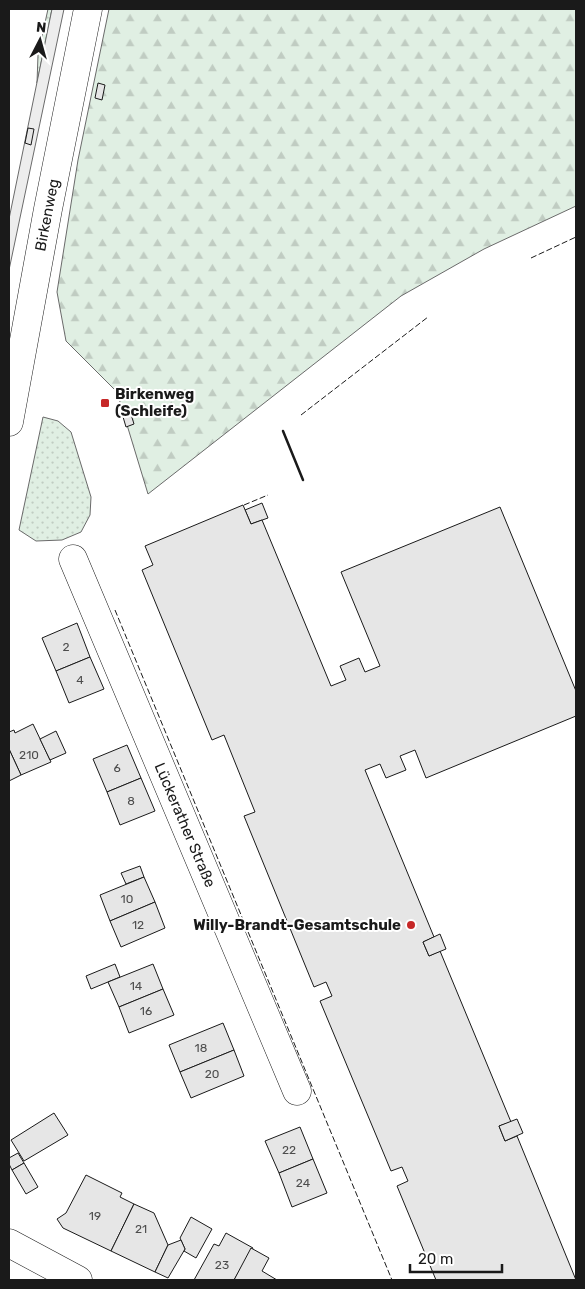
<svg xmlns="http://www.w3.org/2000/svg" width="585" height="1289" viewBox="0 0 585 1289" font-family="Rubik,sans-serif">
<defs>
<pattern id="grass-dots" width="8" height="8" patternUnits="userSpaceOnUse" patternTransform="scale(1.25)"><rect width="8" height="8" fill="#e0efe3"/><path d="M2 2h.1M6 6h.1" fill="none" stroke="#c0ccc2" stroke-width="1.8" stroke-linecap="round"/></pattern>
<pattern id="forest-firs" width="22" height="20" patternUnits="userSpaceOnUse" patternTransform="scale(1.25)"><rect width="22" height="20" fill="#e0efe3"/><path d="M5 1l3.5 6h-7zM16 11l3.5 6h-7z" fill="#c0ccc2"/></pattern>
</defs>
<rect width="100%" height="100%" fill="#fff"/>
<g fill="url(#grass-dots)" stroke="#6a6a6a">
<polygon points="48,9 52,9 37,83 38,55"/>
<polygon points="43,417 58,421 71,432 91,497 90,515 81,532 62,540 36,541 19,530"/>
</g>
<polygon fill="url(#forest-firs)" stroke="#6a6a6a" points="109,9 576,9 576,206 484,249 401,296 148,494 117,392 66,341 57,292 78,160"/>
<polygon fill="#ededed" stroke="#6a6a6a" points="52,9 64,9 9,270 9,219"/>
<g fill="#e6e6e6" stroke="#1a1a1a">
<polygon points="98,83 105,85 102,100 95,98"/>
<polygon points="28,128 34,129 31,145 25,143"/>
<polygon points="129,408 134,424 126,427 121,410"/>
<polygon points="262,503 268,518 251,524 245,510"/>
<polygon points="243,505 251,524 262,520 331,686 346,680 340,666 359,658 365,672 380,666 341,572 500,507 576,691 576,716 426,778 415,750 400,756 406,770 386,778 380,764 365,770 434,937 423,942 429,956 440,951 511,1122 499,1126 505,1141 517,1136 576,1280 436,1280 397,1186 408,1181 402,1167 391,1171 320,1001 332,996 326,982 314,987 244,816 255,812 224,735 212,740 142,570 153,565 145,546"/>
<polygon points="77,623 90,657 56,671 42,638"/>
<polygon points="90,657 104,689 69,703 56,671"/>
<polygon points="33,724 51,762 21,775 9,749 9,732 14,730 15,733"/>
<polygon points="56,731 66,753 50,760 40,739"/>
<polygon points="127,745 141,778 107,792 93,759"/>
<polygon points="9,749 21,775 9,781"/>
<polygon points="141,778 155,811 120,825 107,792"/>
<polygon points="140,866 144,877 126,884 121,873"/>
<polygon points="144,877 155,902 110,921 100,895"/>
<polygon points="155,902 165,928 121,947 110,921"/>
<polygon points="440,934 446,949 429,956 423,942"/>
<polygon points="115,964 120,977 91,989 86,976"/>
<polygon points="153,964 163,989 119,1007 108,982"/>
<polygon points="163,989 174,1015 129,1033 119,1007"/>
<polygon points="223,1023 234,1050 180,1072 169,1045"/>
<polygon points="234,1050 244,1076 191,1098 180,1072"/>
<polygon points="54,1113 68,1135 24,1161 11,1140"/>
<polygon points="517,1119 523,1133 505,1141 499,1126"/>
<polygon points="300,1127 313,1159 279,1173 265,1141"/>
<polygon points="18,1153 24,1163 12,1170 9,1164 9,1158"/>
<polygon points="313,1159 327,1193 292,1207 279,1173"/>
<polygon points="24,1163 38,1187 26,1194 12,1170"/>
<polygon points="86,1175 122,1193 120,1197 134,1204 111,1251 63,1228 57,1219 66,1213"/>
<polygon points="134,1204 154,1213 168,1245 155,1272 111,1251"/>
<polygon points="191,1217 212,1229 196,1258 184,1251 185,1249 180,1238"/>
<polygon points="226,1233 253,1248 234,1280 194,1280 214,1244 219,1246"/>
<polygon points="181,1240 185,1249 168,1278 155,1272 168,1245"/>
<polygon points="251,1248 269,1258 262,1271 277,1280 234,1280"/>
</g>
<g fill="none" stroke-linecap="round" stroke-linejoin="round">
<g stroke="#1a1a1a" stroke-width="29">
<g id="minor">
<polyline points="9,422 48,209 88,9"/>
<polyline points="73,559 297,1091"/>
<polyline points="9,1243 78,1280"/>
</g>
</g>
<use href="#minor" stroke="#fff" stroke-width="28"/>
<g stroke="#1a1a1a" stroke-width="1" stroke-dasharray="6 2.5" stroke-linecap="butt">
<polyline points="531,258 576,237"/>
<polyline points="301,415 428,317"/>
<polyline points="244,505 268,495"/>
<polyline points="115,610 392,1280"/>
</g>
<polyline stroke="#1a1a1a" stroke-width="2.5" points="283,431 303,480"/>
</g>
<g fill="#c62828" stroke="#fff" stroke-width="2">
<rect x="100" y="398" width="10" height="10" rx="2.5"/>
<circle cx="411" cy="925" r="5"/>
</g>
<g text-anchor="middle" stroke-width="4" stroke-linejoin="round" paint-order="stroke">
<g font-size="12" fill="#4d4d4d">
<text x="66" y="651">2</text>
<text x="80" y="684">4</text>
<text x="29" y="759">210</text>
<text x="117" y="772">6</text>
<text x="131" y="805">8</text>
<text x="127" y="903">10</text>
<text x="138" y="929">12</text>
<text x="136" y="990">14</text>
<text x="146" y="1015">16</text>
<text x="201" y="1052">18</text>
<text x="212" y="1078">20</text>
<text x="289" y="1154">22</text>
<text x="303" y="1187">24</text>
<text x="95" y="1220">19</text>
<text x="141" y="1233">21</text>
<text x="222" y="1269">23</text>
</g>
<g font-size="15" fill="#1a1a1a" stroke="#fff">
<text transform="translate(47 215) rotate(-79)" y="5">Birkenweg</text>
<text transform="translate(185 825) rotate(67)" y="5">Lückerather Straße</text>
</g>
<g font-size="15" font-weight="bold" fill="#1a1a1a" stroke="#fff" text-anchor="start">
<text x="115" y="399">Birkenweg<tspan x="115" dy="17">(Schleife)</tspan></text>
<text x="401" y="930" text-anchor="end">Willy-Brandt-Gesamtschule</text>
</g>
</g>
<rect width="585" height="1289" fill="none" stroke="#1a1a1a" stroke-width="20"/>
<g transform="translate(40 40) rotate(6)" stroke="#ffffff" stroke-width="4" paint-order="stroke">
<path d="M0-4L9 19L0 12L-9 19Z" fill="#1a1a1a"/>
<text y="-8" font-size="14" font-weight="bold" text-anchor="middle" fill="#1a1a1a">N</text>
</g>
<path d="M410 1264v8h92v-8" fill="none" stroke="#1a1a1a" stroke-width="2.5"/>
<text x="418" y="1264" font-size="15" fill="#1a1a1a" stroke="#ffffff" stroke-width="4" paint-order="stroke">20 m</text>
</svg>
